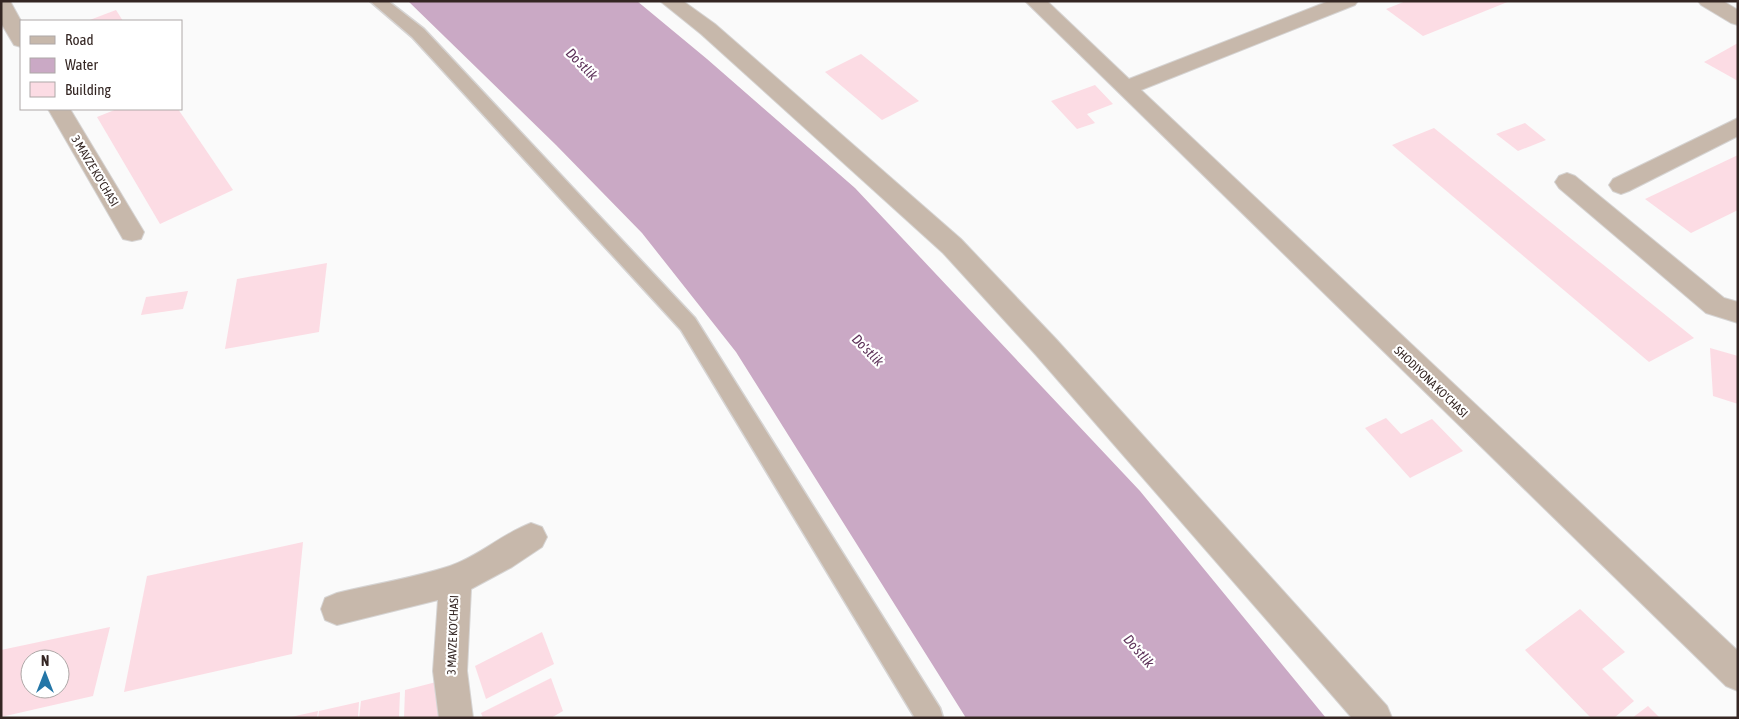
<svg xmlns="http://www.w3.org/2000/svg" width="1739" height="719" viewBox="0 0 1739 719" font-family="'Asap Condensed',sans-serif">
<rect width="100%" height="100%" fill="#fafafa"/>
<polygon fill="#caa9c5" points="408,1 637,1 707,59 855,188 1140,491 1326,718 966,718 736,352 642,233 556,145"/>
<g fill="#fcdce4" fill-rule="evenodd">
<polygon points="1406,1 1510,1 1423,36 1386,9"/>
<polygon points="116,10 123,21 87,21"/>
<polygon points="1738,43 1738,81 1704,62"/>
<polygon points="861,54 919,101 882,120 825,72"/>
<polygon points="1095,85 1113,104 1087,114 1095,123 1077,129 1051,101"/>
<polygon points="117,109 178,109 233,190 160,224 97,117"/>
<polygon points="1525,123 1546,140 1518,151 1496,134"/>
<polygon points="1434,128 1694,338 1649,362 1392,145"/>
<polygon points="1738,155 1738,210 1691,233 1645,199"/>
<polygon points="327,263 319,332 225,349 237,279"/>
<polygon points="188,291 183,309 141,315 146,297"/>
<polygon points="1710,348 1738,356 1738,404 1713,396"/>
<polygon points="1386,418 1401,434 1432,419 1463,451 1410,478 1365,428"/>
<polygon points="303,542 292,654 124,692 147,576"/>
<polygon points="1580,609 1625,652 1602,669 1634,701 1614,718 1591,718 1525,650"/>
<path d="M110,627l-17,69 -92,21v-67zM30,659h30v30h-30z"/>
<polygon points="542,632 554,664 486,699 475,666"/>
<polygon points="551,678 563,711 551,718 483,718 481,713"/>
<polygon points="444,680 444,718 404,718 405,690"/>
<polygon points="400,692 399,718 359,718 361,701"/>
<polygon points="359,702 358,718 318,718 319,711"/>
<polygon points="1648,706 1660,718 1632,718"/>
<polygon points="318,711 317,718 291,718 291,717"/>
</g>
<g fill="none" stroke-linecap="round" stroke-linejoin="round">
<g stroke="#d6d4d3" stroke-width="3">
<polygon id="pedestrian" points="370,1 388,1 424,29 695,318 940,708 943,718 915,718 681,330 412,37"/>
</g>
<g stroke="#d6d4d3" stroke-width="2">
<g id="minor">
<polygon points="1,1 10,1 21,21 21,47 14,45 1,23"/>
<polygon points="660,1 683,1 715,24 961,239 1056,339 1387,706 1392,718 1352,718 1036,355 943,253 701,34"/>
<polygon points="1025,1 1047,1 1129,79 1329,1 1358,1 1355,5 1141,90 1738,651 1738,691 1726,686"/>
<polygon points="1698,1 1723,1 1738,10 1738,25 1731,23 1701,5"/>
<polygon points="48,109 70,109 144,232 141,239 132,241 123,239"/>
<polygon points="1738,118 1738,136 1629,191 1621,194 1613,191 1609,185 1613,179"/>
<polygon points="1567,173 1575,176 1724,298 1738,302 1738,323 1706,313 1559,188 1555,182 1559,176"/>
<path d="M531,523l11,4 5,10 -5,10 -30,20 -41,22 -4,82 6,47h-34l-6,-47 5,-71 -101,25 -12,-5 -4,-11 4,-11 12,-5c37,-9 76,-15 113,-27 29,-10 52,-32 81,-43z"/>
</g>
</g>
<use href="#pedestrian" fill="#c7b8ab" fill-rule="evenodd"/>
<use href="#minor" fill="#c7b8ab" fill-rule="evenodd"/>
</g>
<g text-anchor="middle" stroke-width="4.5" stroke-linejoin="round" paint-order="stroke">
<g font-size="12" fill="#342623" stroke="#fff">
<text transform="translate(95 171) rotate(59)" y="4">3 MAVZE KO'CHASI</text>
<text transform="translate(1431 382) rotate(44)" y="4">SHODIYONA KO'CHASI</text>
<text transform="translate(453 635) rotate(-88)" y="4">3 MAVZE KO'CHASI</text>
</g>
<g font-size="14" font-style="italic" fill="#5e335a" stroke="#fff">
<text transform="translate(582 64) rotate(45)" y="5">Do'stlik</text>
<text transform="translate(868 350) rotate(45)" y="5">Do'stlik</text>
<text transform="translate(1139 651) rotate(49)" y="5">Do'stlik</text>
</g>
</g>
<rect width="1739" height="719" fill="none" stroke="#342623" stroke-width="5"/>
<rect x="20" y="20" width="162" height="90" fill="#ffffff" stroke="#aea8a7"/>
<rect x="30" y="36" width="25" height="8" fill="#c7b8ab" stroke="#aea8a7"/>
<text x="65" y="45" font-size="15" fill="#342623">Road</text>
<rect x="30" y="58" width="25" height="15" fill="#caa9c5" stroke="#aea8a7"/>
<text x="65" y="70" font-size="15" fill="#342623">Water</text>
<rect x="30" y="82" width="25" height="15" fill="#fcdce4" stroke="#aea8a7"/>
<text x="65" y="95" font-size="15" fill="#342623">Building</text>
<g transform="translate(45 674)"><circle r="24" fill="#ffffff" stroke="#aea8a7"/>
<path d="M0-4L9 19L0 12L-9 19Z" fill="#2476a7"/>
<text y="-8" font-size="14" font-weight="bold" text-anchor="middle" fill="#342623">N</text>
</g>
</svg>
